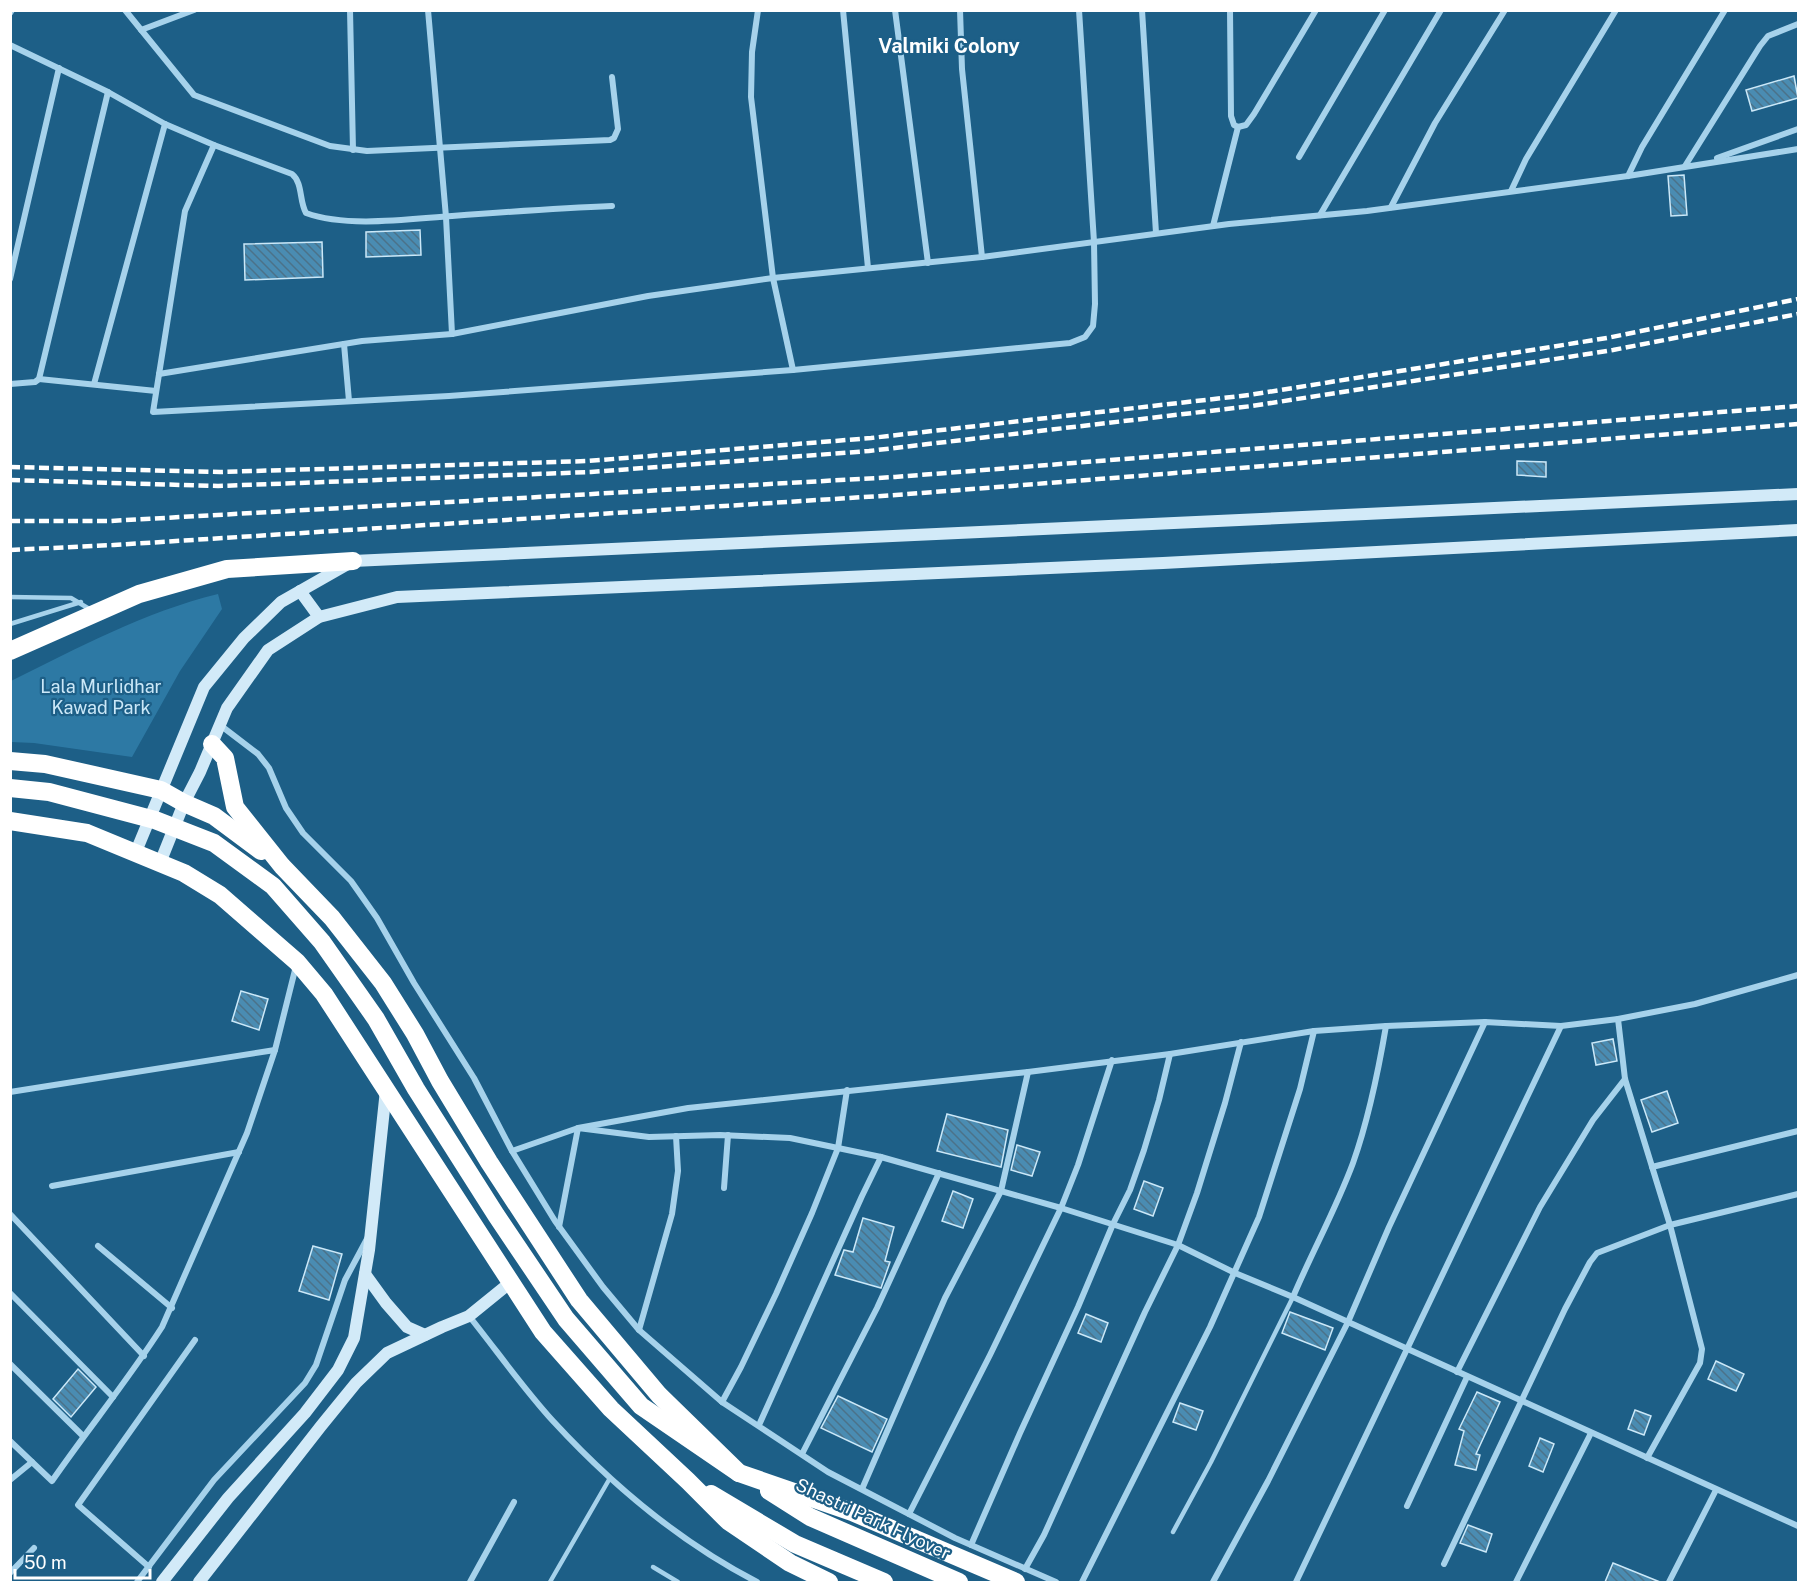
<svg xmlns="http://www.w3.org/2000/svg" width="1809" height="1593" viewBox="0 0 1809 1593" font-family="'Public Sans',sans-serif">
<defs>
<pattern id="building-back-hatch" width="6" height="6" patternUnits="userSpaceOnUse" patternTransform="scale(1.5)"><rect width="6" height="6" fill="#4a8cb2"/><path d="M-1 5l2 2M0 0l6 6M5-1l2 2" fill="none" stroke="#4b7289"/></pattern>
</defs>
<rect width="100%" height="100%" fill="#1d5f87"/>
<path fill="#2d79a4" d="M218,594l4,15 -42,62 -48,86 -98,-14 -23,-1v-61c67,-33 133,-69 207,-87z"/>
<g fill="url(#building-back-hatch)" stroke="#cbe8f8" stroke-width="1.5">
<polygon points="1794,76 1798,98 1752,111 1746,90"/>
<polygon points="1684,175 1687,215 1671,216 1668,176"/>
<polygon points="420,230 421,255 366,257 366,232"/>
<polygon points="322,242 323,277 245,280 244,244"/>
<polygon points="1517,461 1546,462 1546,477 1517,475"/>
<polygon points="241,991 268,999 259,1030 232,1021"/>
<polygon points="1613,1039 1617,1061 1596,1065 1592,1043"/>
<polygon points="1667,1091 1678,1123 1652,1132 1641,1100"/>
<polygon points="947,1114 1008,1130 1001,1167 937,1151"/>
<polygon points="1017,1145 1040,1152 1032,1176 1011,1170"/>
<polygon points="1144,1181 1163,1188 1153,1216 1134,1209"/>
<polygon points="953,1191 973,1199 963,1228 942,1221"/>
<polygon points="863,1218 894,1227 885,1261 890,1262 881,1288 835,1275 844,1250 853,1252"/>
<polygon points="313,1246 342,1254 329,1300 299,1291"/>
<polygon points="1290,1312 1333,1328 1325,1350 1282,1333"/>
<polygon points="1086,1314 1108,1323 1101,1342 1078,1333"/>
<polygon points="1716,1361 1744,1374 1736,1391 1708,1379"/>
<polygon points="78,1369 96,1387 71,1417 53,1399"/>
<polygon points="1477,1392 1500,1402 1476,1454 1480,1455 1476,1470 1455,1465 1464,1431 1459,1429"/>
<polygon points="838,1396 887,1419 872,1452 821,1428"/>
<polygon points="1180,1403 1203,1411 1196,1430 1173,1422"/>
<polygon points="1635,1410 1651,1416 1644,1435 1628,1429"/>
<polygon points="1540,1438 1554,1444 1543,1472 1529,1466"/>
<polygon points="1468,1525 1492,1534 1486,1552 1460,1543"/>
<polygon points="1613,1563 1660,1582 1605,1582"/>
</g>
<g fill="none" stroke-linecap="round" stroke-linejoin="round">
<g stroke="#a6d2eb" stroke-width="4.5">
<polyline points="10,597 71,598 91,610"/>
<polyline points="10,624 81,602"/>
<polyline points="1173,1532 1211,1462 1293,1297"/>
<polyline points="653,1567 678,1582"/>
<polyline points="550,1582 610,1478"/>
</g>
<g stroke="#a6d2eb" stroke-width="6">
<polyline points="125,10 194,95 330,146 367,151 610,140 614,138 618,129 612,77"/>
<polyline points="350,10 353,150"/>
<polyline points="428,10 446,217 452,334"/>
<polyline points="758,10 752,52 751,97 773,278 793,370"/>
<polyline points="843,10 868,268"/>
<polyline points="895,10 928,263"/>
<polyline points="960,10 962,69 982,257"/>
<polyline points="1142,10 1156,233"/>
<polyline points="1230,10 1231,116 1234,125 1238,127"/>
<polyline points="10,13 12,10"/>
<polyline points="141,30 194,10"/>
<path d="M10,45l98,47 57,32 49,21 78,29c11,9 7,27 14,39 41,15 103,6 146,3 53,-4 107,-8 160,-10"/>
<polyline points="1238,127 1246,125 1254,114 1316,10"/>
<polyline points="214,145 185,211 153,412 449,396 793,370 1070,343 1085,337 1093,326 1095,304 1094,242 1079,10"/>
<polyline points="1299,157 1385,10"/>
<polyline points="1717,158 1798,129"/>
<polyline points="1685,166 1760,46 1768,36 1798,24"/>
<polyline points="1628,176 1642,147 1725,10"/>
<polyline points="1511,191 1526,159 1616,10"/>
<polyline points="1391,207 1435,123 1505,10"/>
<polyline points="1320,215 1441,10"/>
<polyline points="1213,226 1238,127"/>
<polyline points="10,279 59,68"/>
<polyline points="344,344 349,401"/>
<polyline points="159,374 362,341 452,334 648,296 773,278 982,257 1229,224 1367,211 1628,176 1798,149"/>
<polyline points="39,379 156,391"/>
<polyline points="10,384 35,382 39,379 108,92"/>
<polyline points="94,384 165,124"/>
<polyline points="220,725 258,754 269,768 286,808 303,833 351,881 377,918 414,983 474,1078 512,1151 555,1221 603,1287 639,1330 722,1402 828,1472 955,1538 1056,1582"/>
<polyline points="1618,1019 1625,1079 1670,1225 1702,1349 1700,1363 1647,1458"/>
<polyline points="10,1092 275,1050"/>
<polyline points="512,1151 578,1128 688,1108 1028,1072 1170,1054 1314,1031 1386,1026 1485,1022 1561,1026 1618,1019 1695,1004 1798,975"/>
<polyline points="1652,1167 1798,1131"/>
<polyline points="52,1186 239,1152"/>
<polyline points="724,1188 728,1135"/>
<polyline points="10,1214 144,1356"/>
<polyline points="559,1227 578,1128 649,1137 720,1135 790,1138 881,1157 1061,1208 1178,1245 1235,1273 1293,1297 1798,1526"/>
<polyline points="98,1246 172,1308"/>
<polyline points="10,1293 113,1397"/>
<path d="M1293,1297c19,-45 43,-88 60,-134 16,-45 25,-90 33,-137"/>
<path d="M469,1316c28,35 54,72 84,105 59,64 127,121 204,161"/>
<polyline points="639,1330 672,1214 678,1171 676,1136"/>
<polyline points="10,1364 83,1436"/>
<polyline points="1457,1372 1540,1207 1593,1120 1625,1079"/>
<polyline points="722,1402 741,1367 776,1294 812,1213 838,1148 847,1090"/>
<polyline points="759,1425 862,1196 881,1157"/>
<path d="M10,1441l42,40c36,-52 76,-101 110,-154l85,-194 28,-83 21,-84"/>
<polyline points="802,1454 877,1308 939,1173"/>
<polyline points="10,1480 32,1462"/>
<polyline points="862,1489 945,1298 1001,1191 1028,1072"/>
<polyline points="1407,1506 1467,1377"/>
<polyline points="909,1514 990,1355 1061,1208 1078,1165 1112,1060"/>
<polyline points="971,1545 1020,1433 1078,1307 1113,1224 1130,1190 1144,1150 1159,1100 1170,1054"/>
<polyline points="1444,1564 1565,1309 1590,1262 1597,1253 1670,1225 1798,1194"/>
<polyline points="149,1567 78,1505 195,1340"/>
<polyline points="1025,1569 1044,1535 1145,1312 1178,1245 1197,1193 1225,1103 1241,1042"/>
<polyline points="10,1573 34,1548"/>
<polyline points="137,1582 214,1480 305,1383 316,1365 345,1280 368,1237"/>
<polyline points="470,1582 514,1502"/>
<polyline points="1082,1582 1210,1327 1259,1217 1300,1089 1314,1031"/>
<polyline points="1213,1582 1268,1481 1348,1322 1389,1227 1485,1022"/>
<polyline points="1296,1582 1561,1026"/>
<polyline points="1516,1582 1591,1433"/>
<polyline points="1669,1582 1716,1490"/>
</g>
<g stroke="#d2eaf8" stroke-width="12">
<polyline points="300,591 319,617"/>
<polyline points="135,854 204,687 244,638 281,602 353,561 1798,494"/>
<polyline points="160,863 184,803 200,772 227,708 268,650 319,617 397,597 1163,563 1798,530"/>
<polyline points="365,1274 386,1303 407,1327 425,1335"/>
<polyline points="162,1582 228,1498 305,1413 338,1370 354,1338 369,1250 386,1090"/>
<polyline points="199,1582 321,1426 356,1383 387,1353 442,1327 469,1316 511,1282"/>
</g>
<g stroke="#fff" stroke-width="18">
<polyline points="10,651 139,594 227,569 353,561"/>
<polyline points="212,744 225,758 235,807 282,866 332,918 383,983 415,1034 440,1081 489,1162 579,1300 659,1395 739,1473 852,1512 1016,1582"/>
<polyline points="10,761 45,764 161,790 184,803 214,816 261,851"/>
<polyline points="10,821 87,833 184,873 220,895 297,962 324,994 543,1332 611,1409 688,1481 728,1521 790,1563 829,1582"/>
<polyline points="769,1491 810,1517 959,1582"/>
<polyline points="711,1494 795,1544 884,1582"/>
</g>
<g stroke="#fff" stroke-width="4.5" stroke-dasharray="10 4.5" stroke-linecap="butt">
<polyline points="10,467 220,472 588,461 871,438 1249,395 1607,338 1798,299"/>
<polyline points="10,480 218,486 591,472 869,451 1252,406 1613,350 1798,314"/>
<polyline points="10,521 110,521 895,477 1798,406"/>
<polyline points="10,550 114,545 896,495 1798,424"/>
</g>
<polyline stroke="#fff" stroke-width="18" points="10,788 49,792 155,820 214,843 273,886 322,942 376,1019 416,1089 496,1215 566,1319 641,1406 739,1473"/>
</g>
<g text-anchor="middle" stroke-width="4.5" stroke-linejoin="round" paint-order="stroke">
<g font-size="18" fill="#cbe8f8" stroke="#1d5f87">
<text x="101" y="693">Lala Murlidhar<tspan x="101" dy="21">Kawad Park</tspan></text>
</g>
<g font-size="18" fill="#fff" stroke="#1d5f87">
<text transform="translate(873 1519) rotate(25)" y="6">Shastri Park Flyover</text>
</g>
<g font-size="20" font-weight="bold" fill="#fff" stroke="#1d5f87">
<text x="949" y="53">Valmiki Colony</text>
</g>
</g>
<rect width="1809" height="1593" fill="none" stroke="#ffffff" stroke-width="24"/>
<path d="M15 1569v9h135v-9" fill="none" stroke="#ffffff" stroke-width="3"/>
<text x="24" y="1569" font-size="18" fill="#ffffff" stroke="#1d5f87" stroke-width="4.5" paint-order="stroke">50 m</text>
</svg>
